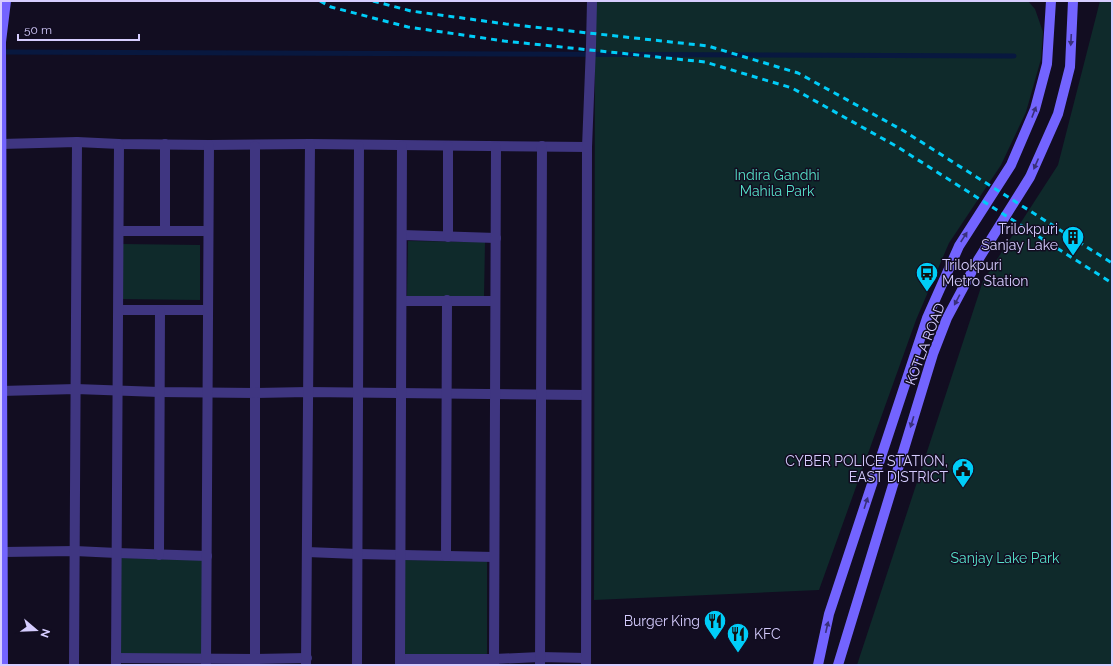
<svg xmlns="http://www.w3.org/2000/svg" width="1113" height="666" viewBox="0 0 1113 666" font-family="Raleway,sans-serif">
<rect width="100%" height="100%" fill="#120d21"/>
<g fill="#0f2a2b">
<polygon points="595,1 1028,1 1035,9 1043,32 1041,59 1026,112 1001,165 949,243 916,320 819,590 594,600"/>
<polygon points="1100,1 1112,1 1112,665 857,665 983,281 1058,165"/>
<polygon points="408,241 485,242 484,297 407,296"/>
<polygon points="123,244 200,245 200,300 122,299"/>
<polygon points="118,558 203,559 202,654 117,655"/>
<polygon points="403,560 487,561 487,656 402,657"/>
</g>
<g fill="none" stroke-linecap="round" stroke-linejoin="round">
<polyline stroke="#08183f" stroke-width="5" points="1,52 1014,56"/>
<g stroke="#3f3681" stroke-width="10">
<polyline points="1,144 77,142 119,144 209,145 310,144 587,147"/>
<polyline points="255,146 255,665"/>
<polyline points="165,230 165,144"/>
<polyline points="119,231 208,231"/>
<polyline points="402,235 496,238"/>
<polyline points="448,237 448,146"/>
<polyline points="402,301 495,301"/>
<polyline points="119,310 208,310"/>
<polyline points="1,391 76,389 159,392 255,393 308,392 586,395"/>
<polyline points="3,552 75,551 117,553 207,556"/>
<polyline points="307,552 357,554 494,557"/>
<polyline points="159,555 160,311"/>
<polyline points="446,556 447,300"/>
<polyline points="116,658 255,659 307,658"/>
<polyline points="400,659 494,659 540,657 586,658"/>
<polyline points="74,665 77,142"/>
<polyline points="116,665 119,144"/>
<polyline points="206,665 209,145"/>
<polyline points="306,665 310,144"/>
<polyline points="357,665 359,146"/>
<polyline points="400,665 402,146"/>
<polyline points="494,665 496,147"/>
<polyline points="540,665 542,146"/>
<polyline points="586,665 587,147 591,46 592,1"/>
</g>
<g stroke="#7364ff" stroke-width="10">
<polyline points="3,665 1,42 6,1"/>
<polyline points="818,665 829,614 927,318 959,246 1011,165 1035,109 1047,64 1051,1"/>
<polyline points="838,665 933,354 947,318 978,260 1030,177 1058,114 1070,67 1073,1"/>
</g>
<g stroke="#00cdf8" stroke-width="3" stroke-dasharray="6 5" stroke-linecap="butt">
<polyline points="320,1 331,7 408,27 504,41 705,62 792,88 896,146 1112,283"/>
<polyline points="373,1 411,11 506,24 708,46 798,73 904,131 1112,263"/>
</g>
</g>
<defs><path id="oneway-solid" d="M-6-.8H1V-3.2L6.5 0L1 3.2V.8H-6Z"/></defs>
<g fill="#39307a">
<use href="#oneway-solid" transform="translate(1071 40) rotate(93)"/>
<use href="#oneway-solid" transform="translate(1034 112) rotate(-69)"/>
<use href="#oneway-solid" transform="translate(1036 164) rotate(114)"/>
<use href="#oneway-solid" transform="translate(964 237) rotate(-57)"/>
<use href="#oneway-solid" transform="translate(957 300) rotate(118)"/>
<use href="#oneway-solid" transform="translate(912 422) rotate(107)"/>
<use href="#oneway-solid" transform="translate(866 503) rotate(-72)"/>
<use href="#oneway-solid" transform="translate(827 627) rotate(-77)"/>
</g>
<defs>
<g id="building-pin" transform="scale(1.15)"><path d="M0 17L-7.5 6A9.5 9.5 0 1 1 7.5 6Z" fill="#00cdf8" stroke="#120d21"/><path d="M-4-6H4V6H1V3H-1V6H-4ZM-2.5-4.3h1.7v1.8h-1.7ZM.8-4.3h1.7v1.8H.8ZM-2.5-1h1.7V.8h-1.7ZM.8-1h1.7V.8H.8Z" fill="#111"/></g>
<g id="bus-pin" transform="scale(1.15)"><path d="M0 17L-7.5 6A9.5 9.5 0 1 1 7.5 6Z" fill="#00cdf8" stroke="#120d21"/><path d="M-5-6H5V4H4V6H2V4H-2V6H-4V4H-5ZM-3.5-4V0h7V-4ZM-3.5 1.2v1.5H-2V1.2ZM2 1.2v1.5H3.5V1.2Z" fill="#111"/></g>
<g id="civic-pin" transform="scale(1.15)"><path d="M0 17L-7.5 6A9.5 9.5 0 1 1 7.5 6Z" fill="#00cdf8" stroke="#120d21"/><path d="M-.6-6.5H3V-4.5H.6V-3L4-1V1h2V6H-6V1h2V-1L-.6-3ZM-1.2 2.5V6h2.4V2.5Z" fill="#111"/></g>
<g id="restaurant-pin" transform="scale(1.15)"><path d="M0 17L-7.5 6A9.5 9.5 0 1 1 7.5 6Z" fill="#00cdf8" stroke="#120d21"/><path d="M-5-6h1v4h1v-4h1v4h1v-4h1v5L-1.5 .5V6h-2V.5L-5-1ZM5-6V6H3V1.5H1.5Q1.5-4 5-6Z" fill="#111"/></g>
</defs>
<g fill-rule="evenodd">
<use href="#building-pin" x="1073" y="237"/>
<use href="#bus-pin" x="927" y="273"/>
<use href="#civic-pin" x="963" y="469"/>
<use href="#restaurant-pin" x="715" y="621"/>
<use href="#restaurant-pin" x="738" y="634"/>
</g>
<g text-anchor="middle" stroke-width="3" stroke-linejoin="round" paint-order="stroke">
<g font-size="14" fill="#56e2c9" stroke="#120d21">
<text x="777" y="180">Indira Gandhi<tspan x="777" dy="16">Mahila Park</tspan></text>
<text x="1005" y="563">Sanjay Lake Park</text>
</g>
<g font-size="14" fill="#d6cdff" stroke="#120d21" text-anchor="end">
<text x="1058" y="234">Trilokpuri<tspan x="1058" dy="16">Sanjay Lake</tspan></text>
<text x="942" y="270" text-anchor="start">Trilokpuri<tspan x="942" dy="16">Metro Station</tspan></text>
<text x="948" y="466">CYBER POLICE STATION,<tspan x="948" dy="16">EAST DISTRICT</tspan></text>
<text x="700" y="626">Burger King</text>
<text x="754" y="639" text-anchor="start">KFC</text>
</g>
<g font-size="14" fill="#d6cdff" stroke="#120d21">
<text transform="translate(925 344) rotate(-69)" y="5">KOTLA ROAD</text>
</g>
</g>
<rect width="1113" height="666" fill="none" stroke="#d6cdff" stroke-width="4"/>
<g transform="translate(36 630) rotate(109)" stroke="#120d21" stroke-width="3" paint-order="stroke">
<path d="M0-3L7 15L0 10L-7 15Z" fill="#d6cdff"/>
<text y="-6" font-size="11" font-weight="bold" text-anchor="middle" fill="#d6cdff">N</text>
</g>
<path d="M18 34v6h121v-6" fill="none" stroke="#d6cdff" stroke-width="2"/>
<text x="24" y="34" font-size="12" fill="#d6cdff" stroke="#120d21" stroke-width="3" paint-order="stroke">50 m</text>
</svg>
